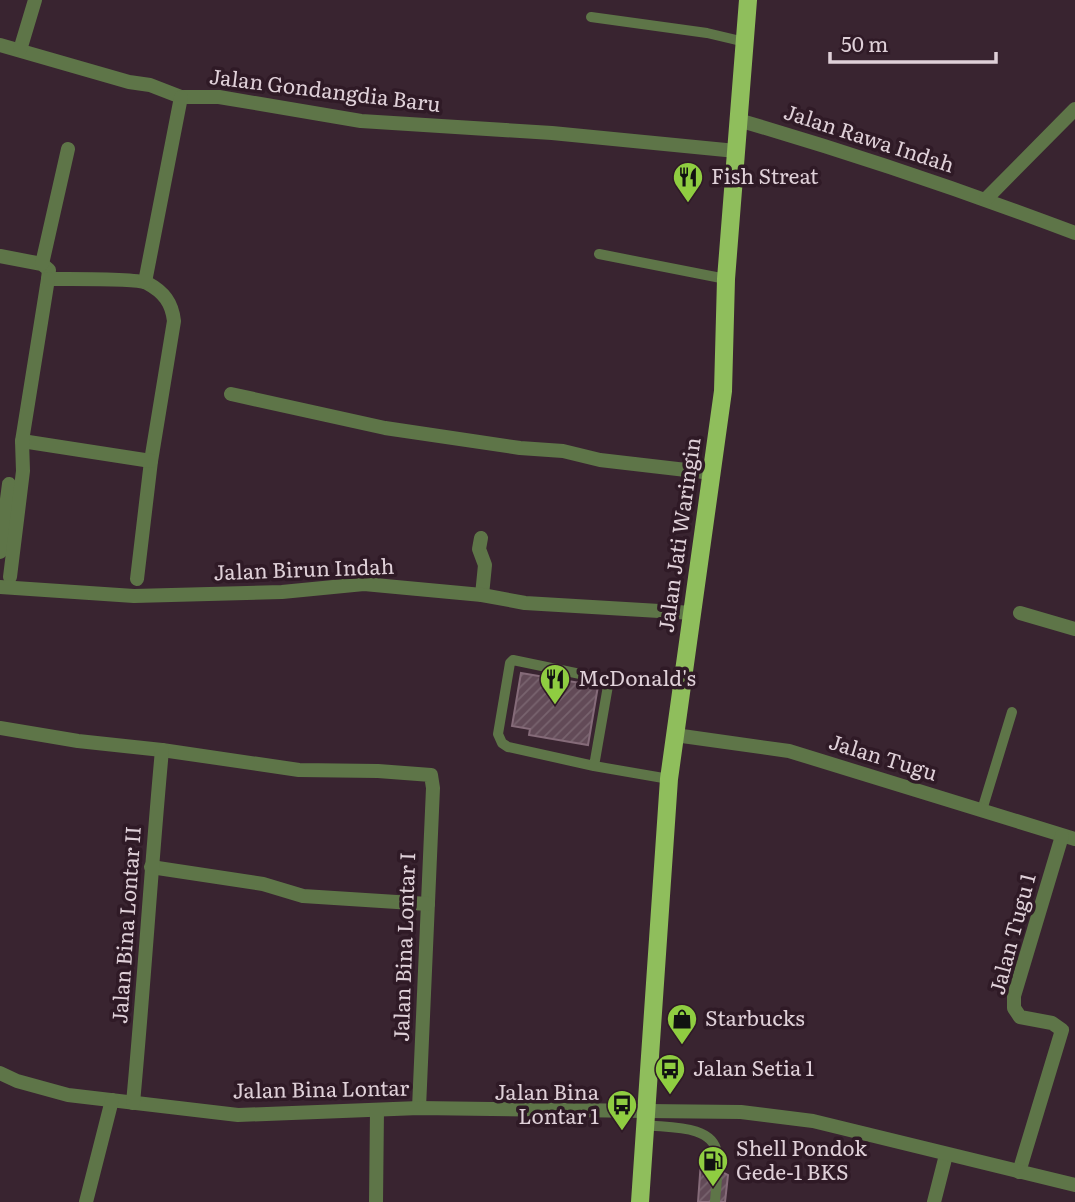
<svg xmlns="http://www.w3.org/2000/svg" width="1075" height="1202" viewBox="0 0 1075 1202" font-family="Literata,serif">
<defs>
<pattern id="building-hatch" width="6" height="6" patternUnits="userSpaceOnUse" patternTransform="scale(1.75)"><rect width="6" height="6" fill="#624a57"/><path d="M-1 1l2-2M0 6l6-6M5 7l2-2" fill="none" stroke="#78636e"/></pattern>
</defs>
<rect width="100%" height="100%" fill="#392430"/>
<g fill="url(#building-hatch)" stroke="#856b79" stroke-width="2">
<polygon points="521,673 598,686 588,745 529,735 530,729 512,726"/>
<polygon points="701,1161 728,1175 725,1202 698,1202"/>
</g>
<g fill="none" stroke-linecap="round" stroke-linejoin="round">
<g stroke="#5e7548" stroke-width="10">
<polyline points="591,17 707,33 745,42"/>
<polyline points="599,254 726,279"/>
<polyline points="594,766 609,680 513,660 510,663 498,734 502,743 508,747 594,766 669,779"/>
<polyline points="982,810 1012,712"/>
<path d="M646,1125c21,3 67,-1 71,28 2,15 -1,33 -2,49"/>
</g>
<g stroke="#5e7548" stroke-width="14">
<polyline points="0,45 129,82 150,85 181,97 219,97 361,121 552,133 736,151"/>
<polyline points="20,50 35,0"/>
<path d="M738,120c114,33 226,71 337,113"/>
<polyline points="986,199 1075,109"/>
<path d="M0,256l42,8 7,6 -1,9c17,0 89,-1 99,4 17,9 25,20 27,38l-23,140 -14,118"/>
<polyline points="42,264 68,149"/>
<polyline points="145,282 181,97"/>
<polyline points="231,394 385,428 520,448 563,451 600,460 712,473"/>
<polyline points="22,441 151,461"/>
<polyline points="481,538 479,549 485,565 482,595"/>
<polyline points="0,552 9,484"/>
<polyline points="10,577 23,471 22,441 48,279"/>
<polyline points="0,587 134,596 282,592 364,584 482,595 525,603 693,613"/>
<polyline points="1020,613 1075,629"/>
<polyline points="0,728 78,741 162,750 299,770 378,771 431,775 433,788 419,1108"/>
<polyline points="675,735 789,751 1075,839"/>
<polyline points="151,867 263,884 303,896 428,904"/>
<polyline points="0,1073 17,1081 68,1095 238,1115 419,1108 647,1111"/>
<path d="M133,1103c11,-117 18,-235 29,-353"/>
<polyline points="1019,1172 1062,1030 1052,1023 1020,1017 1014,1008 1014,996 1062,836"/>
<polyline points="86,1202 112,1100"/>
<polyline points="376,1202 377,1110"/>
<polyline points="934,1202 946,1155"/>
</g>
<polyline stroke="#5e7548" stroke-width="14" points="647,1111 741,1112 813,1121 1075,1185"/>
<polyline stroke="#8fbe5c" stroke-width="18" points="640,1202 669,779 723,391 726,279 748,0"/>
</g>
<defs>
<g id="restaurant-pin" transform="scale(1.575)"><path d="M0 17L-7.5 6A9.5 9.5 0 1 1 7.5 6Z" fill="#8fcd41" stroke="#2f1a26"/><path d="M-5-6h1v4h1v-4h1v4h1v-4h1v5L-1.5 .5V6h-2V.5L-5-1ZM5-6V6H3V1.5H1.5Q1.5-4 5-6Z" fill="#111"/></g>
<g id="shop-pin" transform="scale(1.575)"><path d="M0 17L-7.5 6A9.5 9.5 0 1 1 7.5 6Z" fill="#8fcd41" stroke="#2f1a26"/><path d="M-5-2.5h2.3a2.7 3.5 0 0 1 5.4 0H5L5.5 6h-11ZM-1.5-2.5h3a1.5 2.3 0 0 0-3 0Z" fill="#111"/></g>
<g id="bus-pin" transform="scale(1.575)"><path d="M0 17L-7.5 6A9.5 9.5 0 1 1 7.5 6Z" fill="#8fcd41" stroke="#2f1a26"/><path d="M-5-6H5V4H4V6H2V4H-2V6H-4V4H-5ZM-3.5-4V0h7V-4ZM-3.5 1.2v1.5H-2V1.2ZM2 1.2v1.5H3.5V1.2Z" fill="#111"/></g>
<g id="fuel-pin" transform="scale(1.575)"><path d="M0 17L-7.5 6A9.5 9.5 0 1 1 7.5 6Z" fill="#8fcd41" stroke="#2f1a26"/><path d="M-5.5-6h7V0h2V4h1.3V-2.5L3-4.5l.8-.8L6-3V5H2.5V1h-1V6h-7ZM-4.2-4.7v3.2H.2V-4.7Z" fill="#111"/></g>
</defs>
<g fill-rule="evenodd">
<use href="#restaurant-pin" x="688" y="177"/>
<use href="#restaurant-pin" x="555" y="679"/>
<use href="#shop-pin" x="682" y="1019"/>
<use href="#bus-pin" x="670" y="1069"/>
<use href="#bus-pin" x="622" y="1105"/>
<use href="#fuel-pin" x="713" y="1161"/>
</g>
<g text-anchor="middle" stroke-width="7" stroke-linejoin="round" paint-order="stroke">
<g font-size="21" fill="#dfd0d8" stroke="#2f1a26">
<text transform="translate(325 91) rotate(7)" y="7">Jalan Gondangdia Baru</text>
<text transform="translate(869 139) rotate(18)" y="7">Jalan Rawa Indah</text>
<text transform="translate(680 535) rotate(-82)" y="7">Jalan Jati Waringin</text>
<text transform="translate(304 570) rotate(-2)" y="7">Jalan Birun Indah</text>
<text transform="translate(883 758) rotate(17)" y="7">Jalan Tugu</text>
<text transform="translate(127 925) rotate(-86)" y="7">Jalan Bina Lontar II</text>
<text transform="translate(1013 934) rotate(-75)" y="7">Jalan Tugu 1</text>
<text transform="translate(405 947) rotate(-88)" y="7">Jalan Bina Lontar I</text>
<text transform="translate(321 1090) rotate(-1)" y="7">Jalan Bina Lontar</text>
</g>
<g font-size="21" fill="#dfd0d8" stroke="#2f1a26" text-anchor="start">
<text x="711" y="184">Fish Streat</text>
<text x="578" y="686">McDonald's</text>
<text x="705" y="1026">Starbucks</text>
<text x="693" y="1076">Jalan Setia 1</text>
<text x="599" y="1100" text-anchor="end">Jalan Bina<tspan x="599" dy="24">Lontar 1</tspan></text>
<text x="736" y="1156">Shell Pondok<tspan x="736" dy="24">Gede-1 BKS</tspan></text>
</g>
</g>
<path d="M830 52v10h166v-10" fill="none" stroke="#dfd0d8" stroke-width="3.5"/>
<text x="841" y="52" font-size="21" fill="#dfd0d8" stroke="#2f1a26" stroke-width="5" paint-order="stroke">50 m</text>
</svg>
